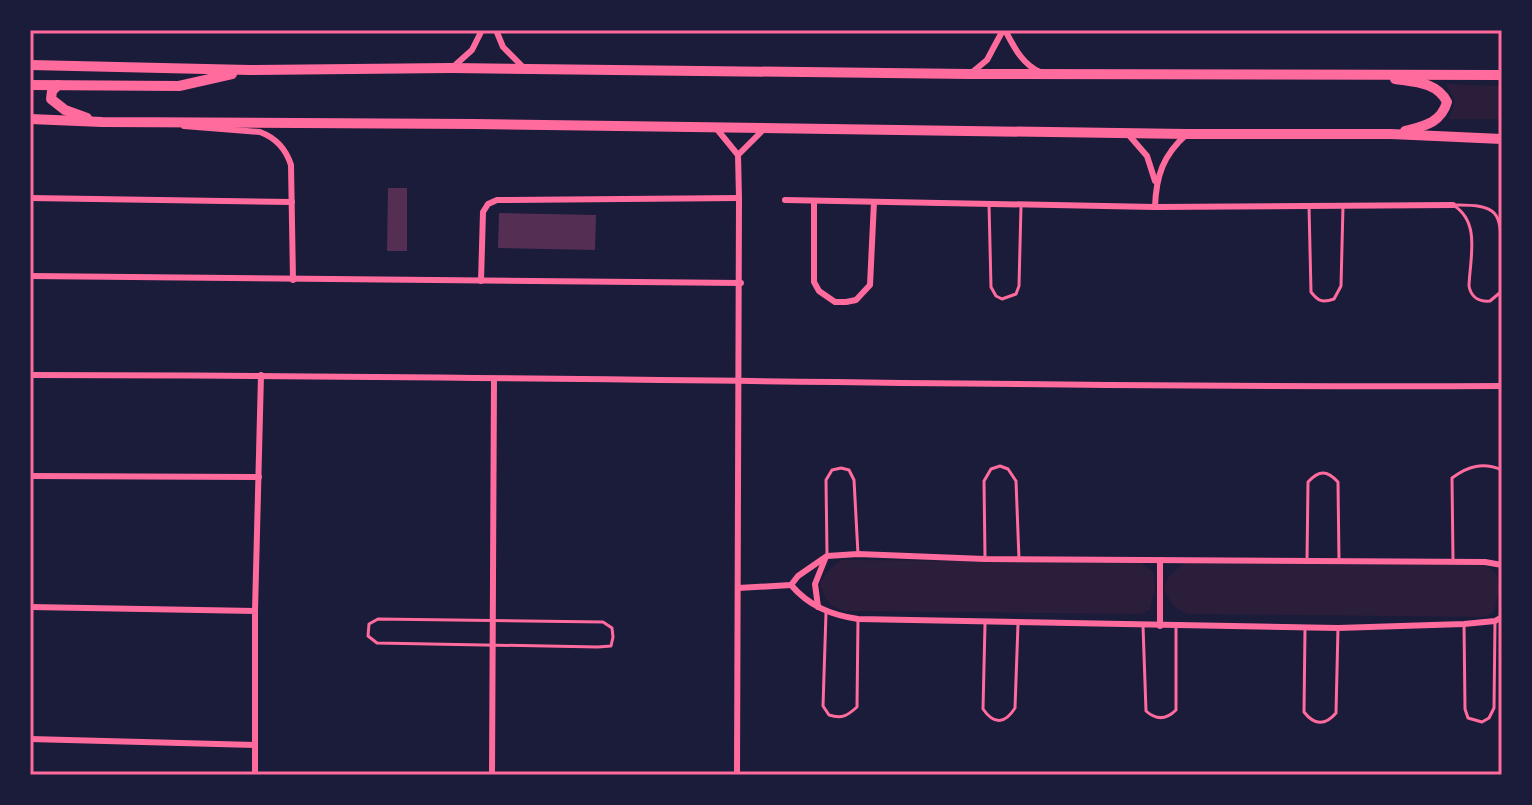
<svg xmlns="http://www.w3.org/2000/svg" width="1532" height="805" viewBox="0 0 1532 805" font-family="Jost,sans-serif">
<rect width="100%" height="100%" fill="#1b1b3a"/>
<g fill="#2a1e3b">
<polygon points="1446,84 1502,86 1502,119 1449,119 1455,101"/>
<path d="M841,560l299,2 13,10 2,17 -5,21 -10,4 -296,-3c-15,-5 -18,-11 -24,-26l5,-11z"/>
<path d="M1185,562l299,2 13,10 2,17 -5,21 -10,5 -296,-3c-15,-5 -18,-12 -24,-26l5,-12z"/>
</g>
<g fill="#542f53">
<polygon points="388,188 407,188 407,251 387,251"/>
<polygon points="499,213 596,215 595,250 498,248"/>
</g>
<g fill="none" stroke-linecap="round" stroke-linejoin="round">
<g stroke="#ff6b9d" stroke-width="3">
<polyline points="989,204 991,287 996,296 1002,299 1016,294 1019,286 1021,206"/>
<path d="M1453,205c28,17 17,52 16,81 2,11 10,16 21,15l12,-10"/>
<path d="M1453,205c50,-1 47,9 49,54"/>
<path d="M1309,206l2,86c7,9 11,11 23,7l7,-13 2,-80"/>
<polyline points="827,554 826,480 832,470 841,468 849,470 854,480 858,554"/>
<polyline points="985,557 984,481 991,469 1000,466 1008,469 1016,481 1019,559"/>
<path d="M1453,560l-1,-82c16,-12 31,-16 50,-8"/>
<path d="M1307,561l1,-79c11,-12 19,-12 30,0l1,79"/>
<path d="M826,613l-3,93 6,9c13,4 18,1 28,-8l1,-88"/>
<polygon points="378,619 603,622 612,628 613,637 611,646 598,647 377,643 368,636 369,624"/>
<path d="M985,624l-2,85c11,16 22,15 32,-1l3,-84"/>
<polyline points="1464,624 1465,709 1468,718 1482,722 1489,718 1494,708 1495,621"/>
<path d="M1143,626l3,85c10,9 20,9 30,-1v-84"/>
<path d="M1305,629l-1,83c10,13 21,14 32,1l2,-85"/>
</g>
<g stroke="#ff6b9d" stroke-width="6">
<polyline points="496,30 503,47 525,69"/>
<path d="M1005,30c9,17 17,34 35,42"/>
<polyline points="453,67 472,50 482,30"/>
<polyline points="970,74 987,60 1003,30"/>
<path d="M184,126l76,6c16,6 26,17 31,33l2,115"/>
<polyline points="716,128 738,155 739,198 737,775"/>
<polyline points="1127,133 1147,156 1155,181"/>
<polyline points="738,155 764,129"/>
<polyline points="30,198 292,202"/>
<polyline points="785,200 1155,207 1453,205"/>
<polyline points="814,201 814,282 819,291 835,302 846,302 856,300 870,285 874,202"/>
<path d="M1155,207c1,-31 8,-52 32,-73"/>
<polyline points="30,276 741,283"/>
<polyline points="481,281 483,212 488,204 497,200 739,198"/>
<path d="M30,375c491,0 981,13 1472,11"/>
<polyline points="30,476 259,477"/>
<polyline points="1160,560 1160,626"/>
<path d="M791,585c18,21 40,30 67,34l480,9 126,-4 31,-3 7,-4"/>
<polyline points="738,588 791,585 798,576 827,556 858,554 985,559 1485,562 1502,565"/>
<polyline points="30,607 255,611"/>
<polyline points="818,607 815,584 825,559"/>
<polyline points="30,739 255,745"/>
<polyline points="255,775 255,611 261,375"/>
<polyline points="492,775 494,379"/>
</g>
<g stroke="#ff6b9d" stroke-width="10">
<polyline points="30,65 250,70 451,68 969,74 1502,75"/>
<path d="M1395,79c20,3 42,3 52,23 -6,21 -23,24 -42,29"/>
<polyline points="30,85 179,86 232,74"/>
<polyline points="58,85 52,91 51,99 65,110 87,118"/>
<polyline points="30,119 102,122 474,124 1187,134 1391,134 1502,139"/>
</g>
</g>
<rect width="1532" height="805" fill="none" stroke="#1b1b3a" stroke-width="64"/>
<rect x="32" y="32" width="1468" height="741" fill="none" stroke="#ff6b9d" stroke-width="3"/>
</svg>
